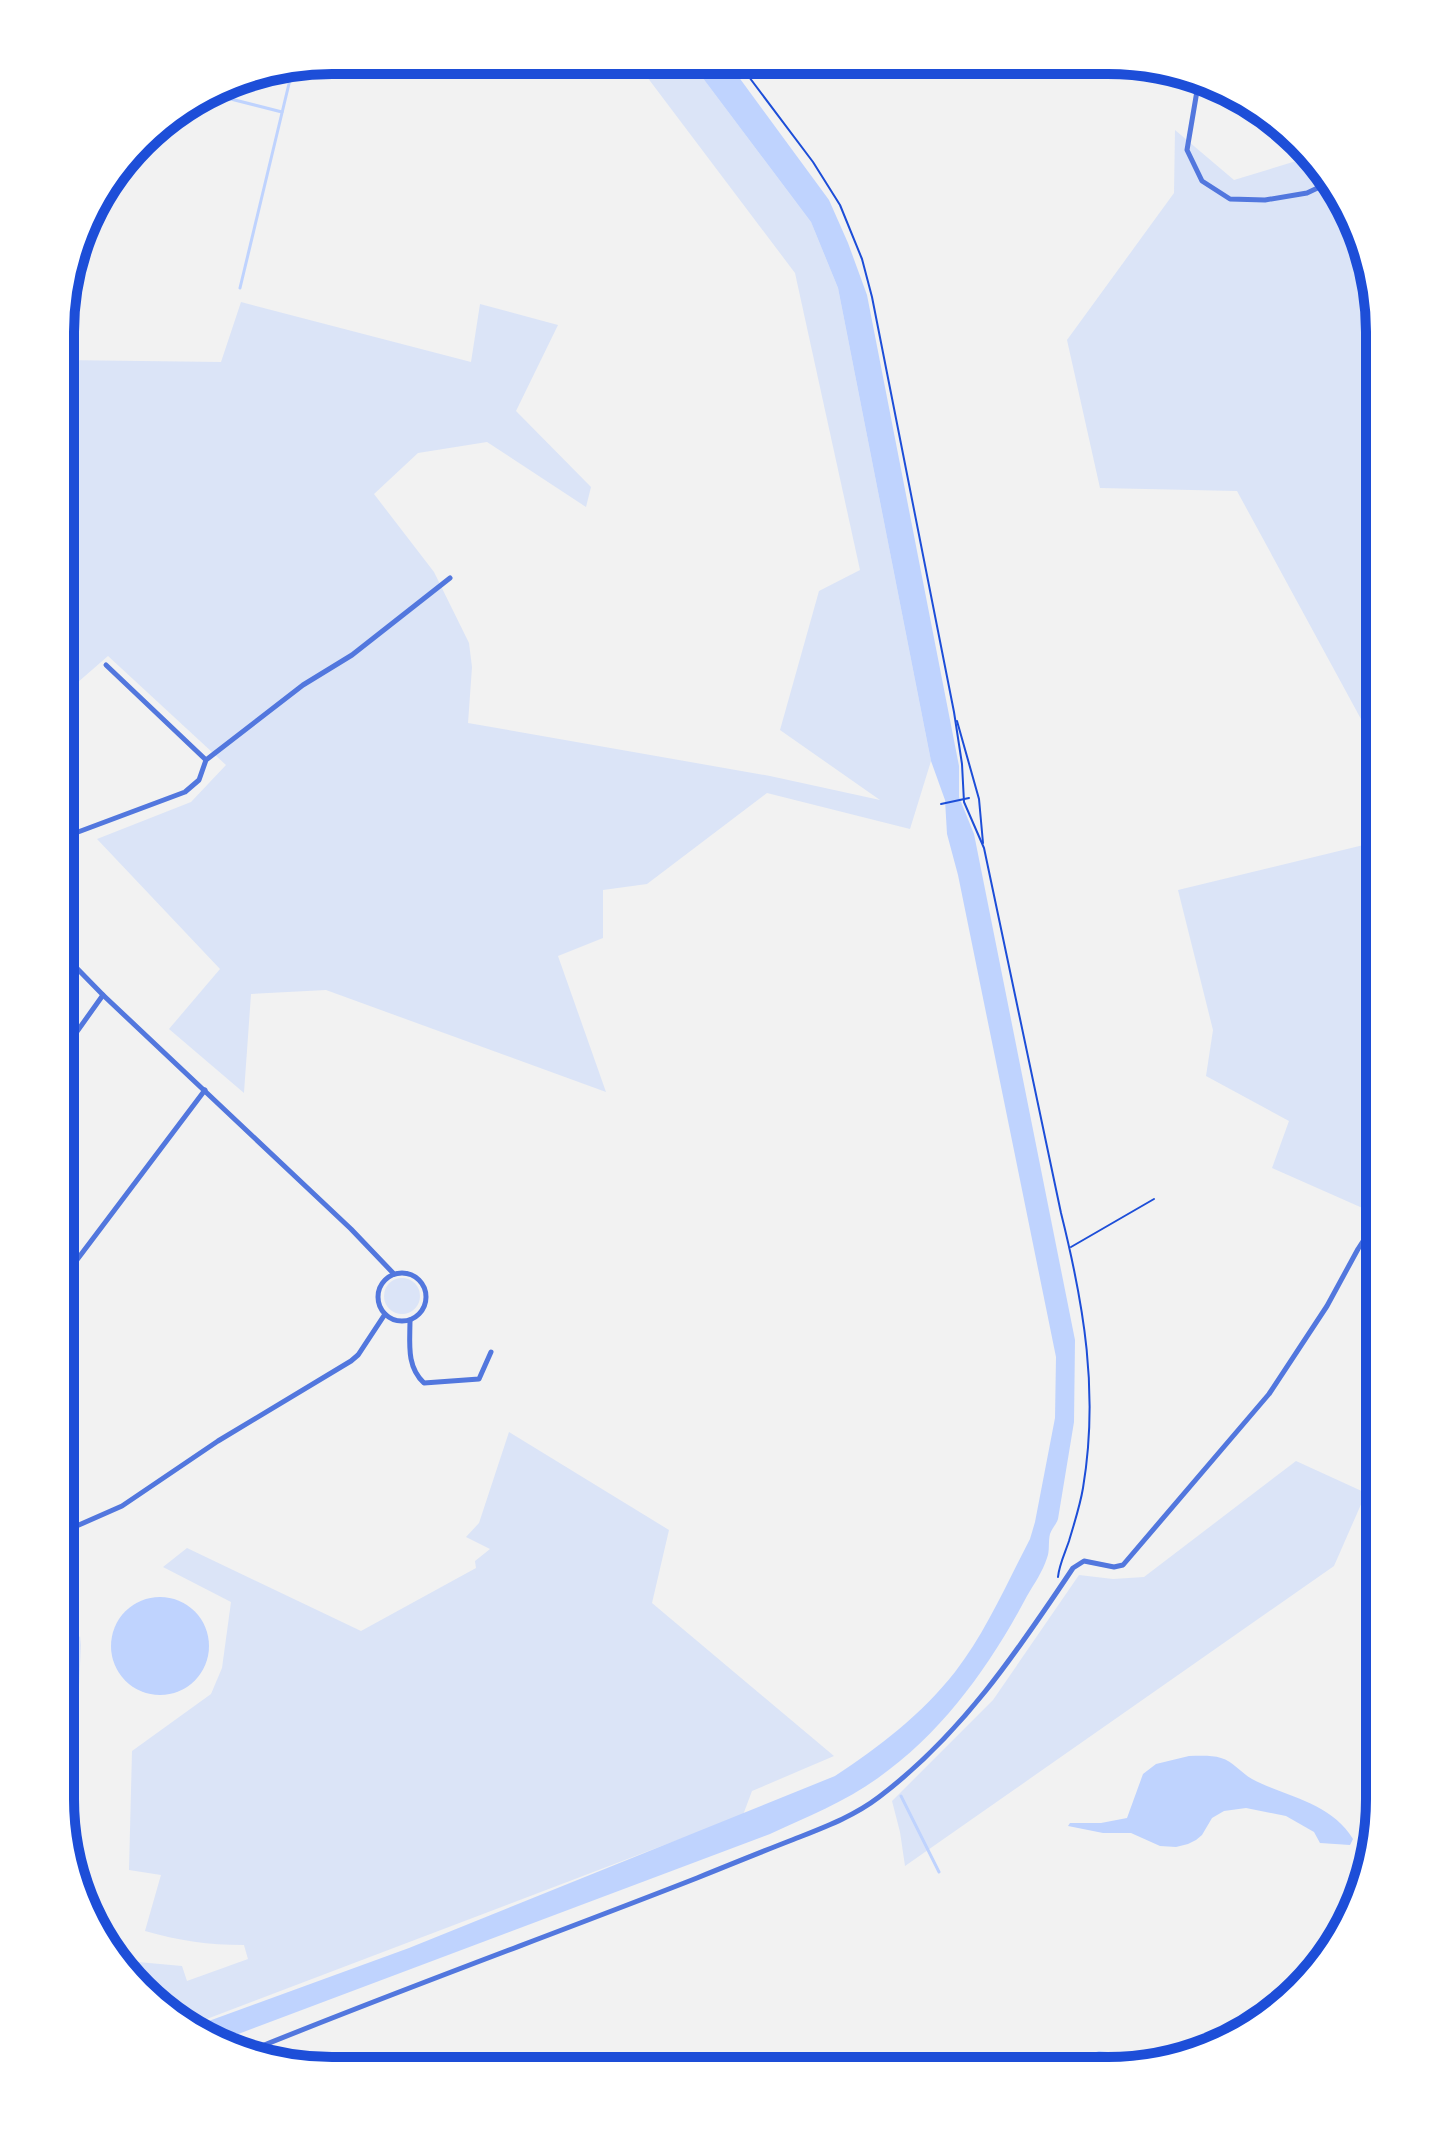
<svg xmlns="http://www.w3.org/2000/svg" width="1440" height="2131" viewBox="0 0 1440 2131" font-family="Quicksand,sans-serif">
<rect width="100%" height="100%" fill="#f2f2f2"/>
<g fill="#dbe4f7">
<polygon points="635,61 690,61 811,222 838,288 931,761 910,829 767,793 647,884 603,890 603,938 558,956 606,1092 326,990 251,994 244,1093 169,1029 220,969 97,839 191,802 226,765 108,656 62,696 62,360 221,362 241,302 471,362 480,304 558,325 516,411 591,487 586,507 487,442 418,453 374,494 434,572 469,643 472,667 468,723 770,776 880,800 780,730 819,591 860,570 795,273"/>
<polygon points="1175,130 1234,180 1306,158 1359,228 1380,332 1380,754 1237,491 1100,488 1067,340 1174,193"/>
<polygon points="1380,841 1380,1189 1367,1210 1272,1168 1289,1121 1206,1076 1213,1030 1178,890"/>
<circle cx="402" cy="1296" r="18"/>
<path d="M509,1432l160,98 -17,73 182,153 -82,35 -9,24 -552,210 -24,-10 -30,-39 1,-14 44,4 5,15 61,-22 -4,-14c-37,0 -63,-4 -99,-14l16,-56 -32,-5 3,-119 79,-57 11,-26 9,-66 -68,-35 24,-19 174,83 115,-63 -1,-7 15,-12 -24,-12 13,-14z"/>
<polygon points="1296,1461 1366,1493 1334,1566 905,1866 900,1832 892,1801 993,1700 1079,1575 1113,1579 1144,1577"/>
<polygon points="80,1636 81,1645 71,1853 60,1799 60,1665"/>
</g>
<g fill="#bfd3fe">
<path d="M690,61h37l102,139 19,43 19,52 92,471v31l15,37 101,506 -1,82 -16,97c-2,6 -6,9 -8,15 -2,8 0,17 -3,24 -4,13 -13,26 -20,38 -37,70 -84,136 -149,182 -33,24 -72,39 -108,56l-545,205 -30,-13 214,-78 426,-172c44,-29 87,-62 120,-104 31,-40 52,-89 75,-133l5,-17 20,-104 1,-61 -98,-482 -11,-41 -2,-34 -14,-39 -93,-473 -27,-66z"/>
<circle cx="160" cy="1646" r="49"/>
<path d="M1189,1756c10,0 23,-1 32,2 12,3 20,15 31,21 34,18 79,23 101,60l-3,6 -30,-2 -6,-11 -28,-16 -40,-8 -22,3 -12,7 -10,17 -6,5 -8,4 -12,3 -16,-1 -29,-13h-28l-35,-7 2,-3h31l26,-5 16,-44 13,-10z"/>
<polygon points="1274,2002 1212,2050 1108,2071 1066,2071 1070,2061 1099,2051 1126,2054 1201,2039"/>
</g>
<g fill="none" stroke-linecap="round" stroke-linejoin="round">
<g stroke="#bfd3fe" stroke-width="3">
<polyline points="211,94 282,112"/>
<polyline points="240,288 293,67"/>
<polyline points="901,1796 939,1872"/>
</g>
<g stroke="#1d4ed8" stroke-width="2">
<path d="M737,61l76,101 27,43 22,54 10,38 82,415 8,52 2,38 20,46 77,365c23,92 38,180 22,275 -3,18 -9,36 -14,53 -4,12 -10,24 -11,36"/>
<polyline points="957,721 979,799 983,843"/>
<polyline points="941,804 969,798"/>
<polyline points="1071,1247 1154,1199"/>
</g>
<g stroke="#5277de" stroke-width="5">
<polyline points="1198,85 1187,150 1202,181 1230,199 1265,200 1307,193 1326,184"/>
<polyline points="122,165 135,165"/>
<polyline points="106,665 206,760"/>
<polyline points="62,838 185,792 199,780 206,760 303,685 352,655 450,578"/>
<polyline points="61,952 103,995 351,1229 394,1274"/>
<polyline points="61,1054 103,995"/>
<circle cx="402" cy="1297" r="24"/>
<polyline points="61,1281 205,1090"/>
<path d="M410,1320c0,23 -4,46 14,63l55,-4 12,-27"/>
<polyline points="72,1528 122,1506 218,1441 351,1361 358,1355 385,1314"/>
<path d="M252,2050c147,-60 297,-114 445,-172 32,-13 64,-26 95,-38 30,-12 61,-23 87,-43 82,-62 138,-145 194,-229l11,-7 30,6 9,-2 146,-171 58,-88 31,-57 22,-34"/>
</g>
</g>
<path d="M0 0H1440V2131H0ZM332 74H1108A258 258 0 0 1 1366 332V1799A258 258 0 0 1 1108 2057H332A258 258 0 0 1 74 1799V332A258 258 0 0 1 332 74Z" fill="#fff" fill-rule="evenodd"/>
<path fill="none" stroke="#1d4ed8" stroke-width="10" d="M332 74H1108A258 258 0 0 1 1366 332V1799A258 258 0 0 1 1108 2057H332A258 258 0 0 1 74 1799V332A258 258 0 0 1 332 74Z"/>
</svg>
